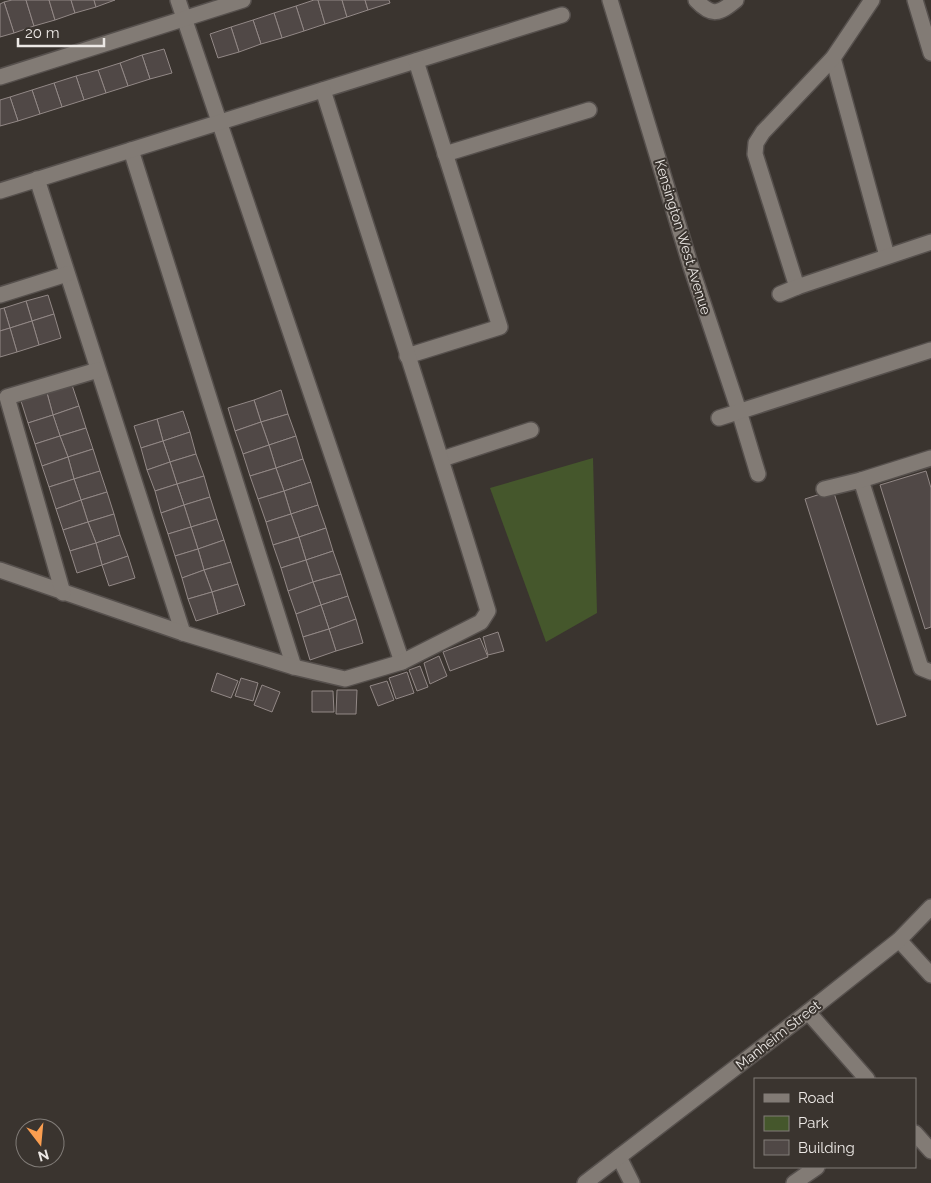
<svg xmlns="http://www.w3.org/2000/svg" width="931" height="1183" font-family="Raleway,sans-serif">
	<rect width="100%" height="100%" fill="#3a342f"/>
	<path fill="#45572c" d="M593 458 597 613 546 642 490 488Z"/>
	<g fill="#504846" stroke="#928886">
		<path d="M12 0H26L34 26 14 33 4 2Z"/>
		<path d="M26 0H49L55 20 34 26Z"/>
		<path d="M49 0H71L75 13 55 20Z"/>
		<path d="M71 0H94L96 7 75 13Z"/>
		<path d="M94 0H115L96 7Z"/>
		<path d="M314 0H318L325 24 304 31 296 6Z"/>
		<path d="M318 0H342L347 17 325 24Z"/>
		<path d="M342 0H365L368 10 347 17Z"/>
		<path d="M365 0H389L390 3 368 10Z"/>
		<path d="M4 2 14 33 0 37V4Z"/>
		<path d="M296 6 304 31 282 38 274 13Z"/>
		<path d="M274 13 282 38 261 44 253 20Z"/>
		<path d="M253 20 261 44 239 52 231 27Z"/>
		<path d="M231 27 239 52 218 58 210 34Z"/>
		<path d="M164 49 172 73 150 79 142 55Z"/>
		<path d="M142 55 150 79 128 86 120 63Z"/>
		<path d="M120 63 128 86 106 93 98 70Z"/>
		<path d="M98 70 106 93 84 100 76 76Z"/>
		<path d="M76 76 84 100 62 107 54 83Z"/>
		<path d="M54 83 62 107 40 114 32 90Z"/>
		<path d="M32 90 40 114 18 121 10 97Z"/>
		<path d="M10 97 18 121 0 126V100Z"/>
		<path d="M48 295 54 314 32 321 26 301Z"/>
		<path d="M26 301 32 321 10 328 4 308Z"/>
		<path d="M4 308 10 328 0 331V309Z"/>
		<path d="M54 314 61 338 39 345 32 321Z"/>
		<path d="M32 321 39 345 17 352 10 328Z"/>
		<path d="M10 328 17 352 0 357V331Z"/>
		<path d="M72 385 79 406 53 415 47 393Z"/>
		<path d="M281 390 288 414 261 422 254 400Z"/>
		<path d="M47 393 53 415 28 423 21 401Z"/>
		<path d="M254 400 261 422 235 431 228 408Z"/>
		<path d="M79 406 86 428 60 436 53 415Z"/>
		<path d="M183 411 190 432 163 441 157 419Z"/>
		<path d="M288 414 296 436 269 445 261 422Z"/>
		<path d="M53 415 60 436 35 444 28 423Z"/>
		<path d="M157 419 163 441 141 448 134 426Z"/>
		<path d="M261 422 269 445 243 454 235 431Z"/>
		<path d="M86 428 93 449 68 457 60 436Z"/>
		<path d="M190 432 196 454 170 462 163 441Z"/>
		<path d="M60 436 68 457 42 466 35 444Z"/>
		<path d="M296 436 303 459 276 468 269 445Z"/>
		<path d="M163 441 170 462 147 470 141 448Z"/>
		<path d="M269 445 276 468 250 476 243 454Z"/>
		<path d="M93 449 100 471 74 479 68 457Z"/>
		<path d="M196 454 204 476 177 484 170 462Z"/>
		<path d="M68 457 74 479 49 487 42 466Z"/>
		<path d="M303 459 311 482 284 491 276 468Z"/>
		<path d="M170 462 177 484 155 491 147 470Z"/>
		<path d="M276 468 284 491 258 499 250 476Z"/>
		<path d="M100 471 107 492 81 500 74 479Z"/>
		<path d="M926 471 931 488V627L925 629 880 485Z"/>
		<path d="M204 476 210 497 184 505 177 484Z"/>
		<path d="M74 479 81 500 56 509 49 487Z"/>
		<path d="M311 482 318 505 291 514 284 491Z"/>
		<path d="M177 484 184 505 161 513 155 491Z"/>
		<path d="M833 490 906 716 877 725 805 499Z"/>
		<path d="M284 491 291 514 266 522 258 499Z"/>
		<path d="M107 492 114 514 88 522 81 500Z"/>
		<path d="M210 497 217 519 191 527 184 505Z"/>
		<path d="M81 500 88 522 63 530 56 509Z"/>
		<path d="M184 505 191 527 168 534 161 513Z"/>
		<path d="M318 505 326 528 299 537 291 514Z"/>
		<path d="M114 514 120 535 96 543 88 522Z"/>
		<path d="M291 514 299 537 273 545 266 522Z"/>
		<path d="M217 519 224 540 198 549 191 527Z"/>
		<path d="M88 522 96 543 70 551 63 530Z"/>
		<path d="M191 527 198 549 175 556 168 534Z"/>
		<path d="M326 528 333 551 306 560 299 537Z"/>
		<path d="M120 535 128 556 102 565 96 543Z"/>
		<path d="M299 537 306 560 281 568 273 545Z"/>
		<path d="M224 540 231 562 204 570 198 549Z"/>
		<path d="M96 543 102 565 77 573 70 551Z"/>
		<path d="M198 549 204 570 182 578 175 556Z"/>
		<path d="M333 551 341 574 313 582 306 560Z"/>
		<path d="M128 556 135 578 109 586 102 565Z"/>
		<path d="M306 560 313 582 288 591 281 568Z"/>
		<path d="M231 562 238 584 212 592 204 570Z"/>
		<path d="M204 570 212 592 188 599 182 578Z"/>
		<path d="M341 574 348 596 321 605 313 582Z"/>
		<path d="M313 582 321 605 296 614 288 591Z"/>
		<path d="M238 584 245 605 218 614 212 592Z"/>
		<path d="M212 592 218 614 196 621 188 599Z"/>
		<path d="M348 596 356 619 329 629 321 605Z"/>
		<path d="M321 605 329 629 303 637 296 614Z"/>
		<path d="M356 619 363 643 336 651 329 629Z"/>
		<path d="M329 629 336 651 310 660 303 637Z"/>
		<path d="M498 632 504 651 488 655 483 637Z"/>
		<path d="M480 638 488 657 450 671 443 652Z"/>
		<path d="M439 656 447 676 430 684 424 663Z"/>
		<path d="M420 666 428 687 417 691 409 670Z"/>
		<path d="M407 672 414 693 396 699 389 678Z"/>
		<path d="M217 673 238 681 231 698 211 691Z"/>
		<path d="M241 678 258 683 253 701 235 696Z"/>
		<path d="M387 681 394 700 378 706 370 686Z"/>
		<path d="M262 685 280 692 272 712 254 705Z"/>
		<path d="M337 690H357L356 714H336Z"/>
		<path d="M312 691H333L334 712H312Z"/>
	</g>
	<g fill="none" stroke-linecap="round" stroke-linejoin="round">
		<g stroke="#56504d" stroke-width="18">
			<g id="street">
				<path d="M178 0 402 662"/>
				<path d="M610 0 691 267 739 411 758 474"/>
				<path d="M696 0C712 17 719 14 736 0"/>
				<path d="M915 0 931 53"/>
				<path d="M833 58 887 256"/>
				<path d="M0 77 243 0"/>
				<path d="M131 150 294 667"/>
				<path d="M445 154 589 110"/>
				<path d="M37 179 183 633"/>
				<path d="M0 191 562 15"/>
				<path d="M797 287 755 154 756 143 763 132 833 58 872 0"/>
				<path d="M780 294 797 287 931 242"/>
				<path d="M0 295 67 274"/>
				<path d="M407 356 500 327 416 61"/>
				<path d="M719 418 931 350"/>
				<path d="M442 459 531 430"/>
				<path d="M861 480 921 668 931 672"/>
				<path d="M824 489 861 480 931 458"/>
				<path d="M0 570 183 633 294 667 345 679 402 662 481 622 488 611C435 436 378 264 323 90"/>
				<path d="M63 593 7 397 98 370"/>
				<path d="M899 940 931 975"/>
				<path d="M808 1012 867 1079"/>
				<path d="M915 1133 931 1151"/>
				<path d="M619 1157 632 1183"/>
				<path d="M585 1183 808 1012 899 940 931 907"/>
				<path d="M794 1183 817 1167"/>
			</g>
		</g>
		<use href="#street" stroke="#827b75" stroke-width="15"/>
	</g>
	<g text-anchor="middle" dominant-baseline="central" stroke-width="4" stroke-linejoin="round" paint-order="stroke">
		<g font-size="14" fill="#ece8e5" stroke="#3a342f">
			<text transform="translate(683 237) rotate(73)">Kensington West Avenue</text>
			<text transform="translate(778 1035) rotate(-38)">Manheim Street</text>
		</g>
	</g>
	<rect x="754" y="1078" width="162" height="90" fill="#3a342f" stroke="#817c78"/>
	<rect x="764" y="1094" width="25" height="8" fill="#827b75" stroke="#817c78"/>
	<text x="798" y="1103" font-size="15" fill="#ece8e5">Road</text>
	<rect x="764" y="1116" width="25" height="15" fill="#45572c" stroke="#817c78"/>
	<text x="798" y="1128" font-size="15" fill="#ece8e5">Park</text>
	<rect x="764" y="1140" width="25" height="15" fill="#504846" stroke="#817c78"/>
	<text x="798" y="1153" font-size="15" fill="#ece8e5">Building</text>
	<g transform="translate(40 1143) rotate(164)"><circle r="24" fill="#3a342f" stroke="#817c78"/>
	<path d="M0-4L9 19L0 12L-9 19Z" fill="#fb9e50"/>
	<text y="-8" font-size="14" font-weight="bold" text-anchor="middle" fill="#ece8e5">N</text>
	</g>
	<path d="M18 38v8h86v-8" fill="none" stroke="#ece8e5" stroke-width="2.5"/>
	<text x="25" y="38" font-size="15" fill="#ece8e5" stroke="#3a342f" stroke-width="4" paint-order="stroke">20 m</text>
</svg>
